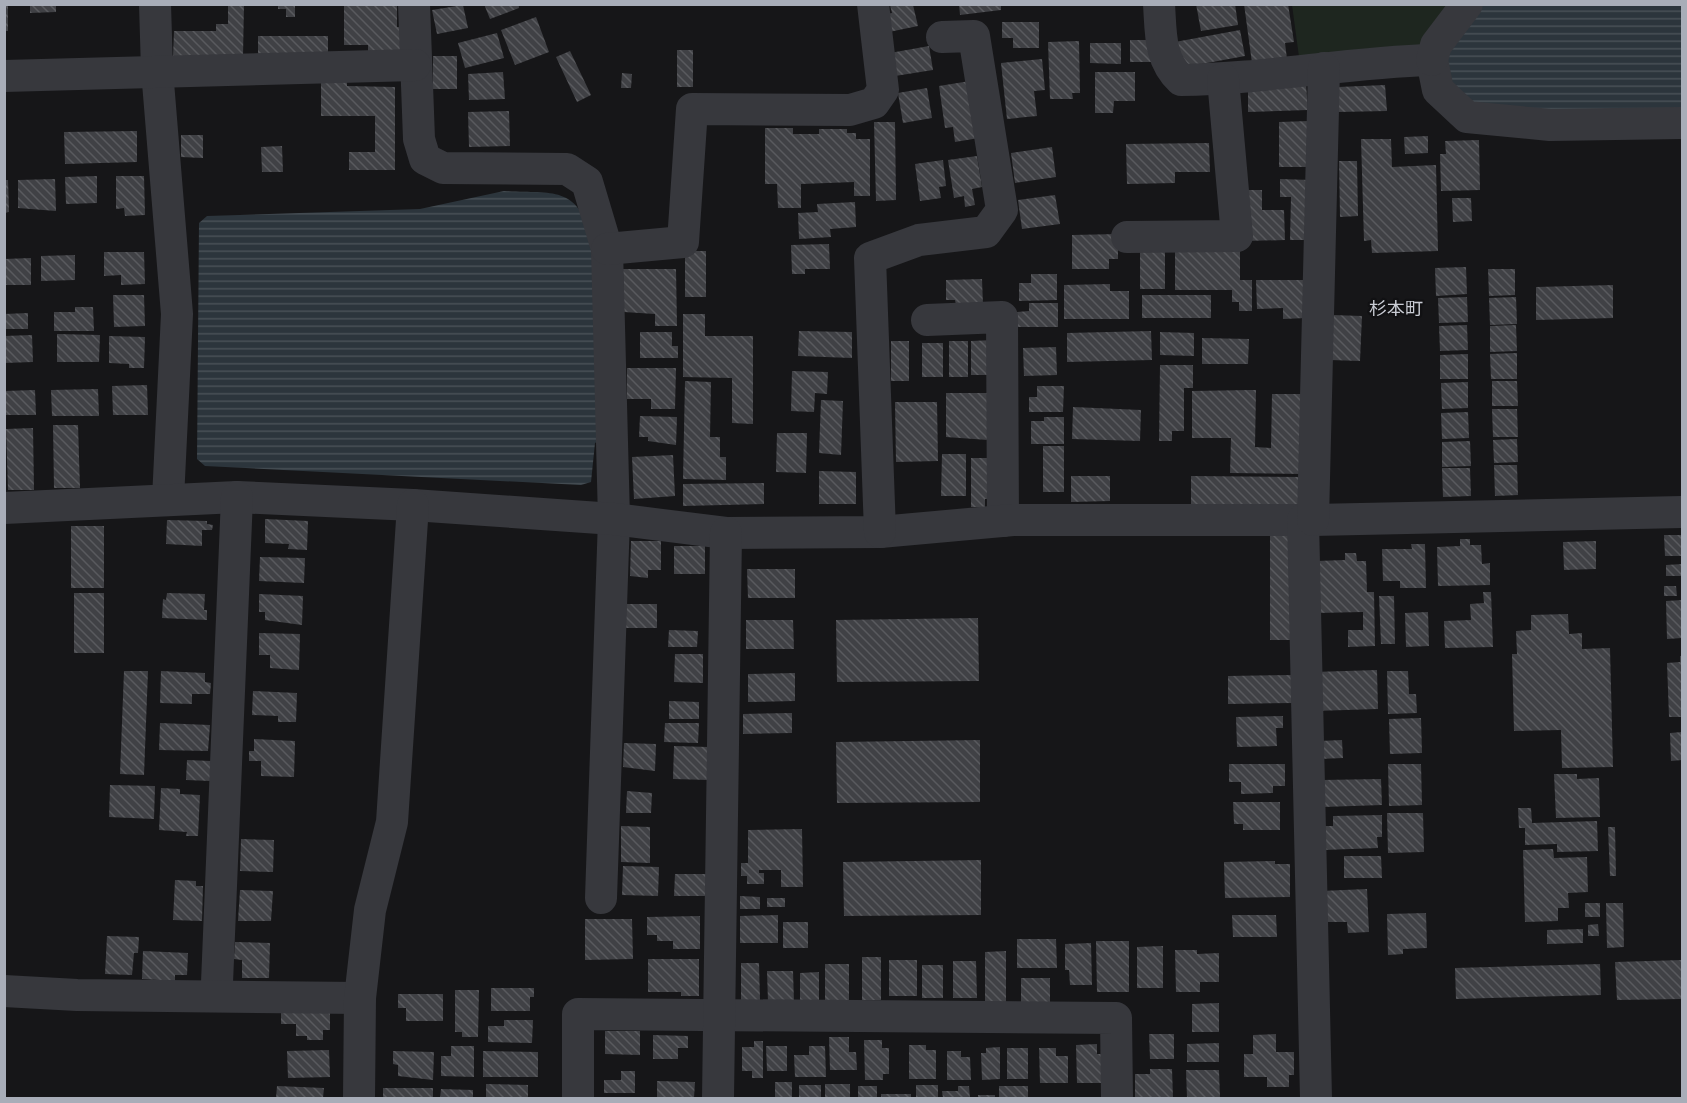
<svg xmlns="http://www.w3.org/2000/svg" width="1687" height="1103" font-family="Figtree,'Noto Sans JP',sans-serif">
	<defs>
		<pattern id="water-rules" width="6" height="5" patternUnits="userSpaceOnUse" patternTransform="scale(1.5)"><rect width="6" height="5" fill="#2c353c"/><path d="M0 2.5h6" fill="none" stroke="#485056"/></pattern>
		<pattern id="building-back-hatch" width="6" height="6" patternUnits="userSpaceOnUse" patternTransform="scale(1.5)"><rect width="6" height="6" fill="#404145"/><path d="M-1 5l2 2M0 0l6 6M5-1l2 2" fill="none" stroke="#595a5e"/></pattern>
	</defs>
	<rect width="100%" height="100%" fill="#161618"/>
	<path fill="#1e261f" d="M1292 5H1450L1416 49 1299 57Z"/>
	<g fill="url(#water-rules)">
		<path d="M1480 5H1682V115L1473 107 1447 85 1444 56Z"/>
		<path d="M504 191C550 194 577 184 591 237L602 438 595 443 591 482 581 485 205 466 197 459 199 223 207 216 420 209Z"/>
	</g>
	<g fill="url(#building-back-hatch)">
		<rect x="4" y="4" width="4" height="27"/>
		<path d="M30 4H56V12L30 13Z"/>
		<path d="M228 4H244L243 57H173L174 31H216V24H228Z"/>
		<path d="M278 4H295V17H286V9H278Z"/>
		<path d="M344 4H397V27H406V52H368V45H344Z"/>
		<path d="M484 4H518L519 8 490 19Z"/>
		<path d="M959 4H1001V10L960 15Z"/>
		<path d="M1196 4H1235L1238 25 1201 31Z"/>
		<path d="M1244 4H1288L1294 42 1285 43 1287 59 1252 63Z"/>
		<path d="M463 5 468 28 437 34 432 10Z"/>
		<path d="M890 5H913L918 26 889 32 886 14 892 13Z"/>
		<path d="M536 17 549 52 515 65 501 30Z"/>
		<path d="M1002 22H1039V48H1013V38H1002Z"/>
		<path d="M1240 30 1245 56 1180 68 1175 42Z"/>
		<path d="M497 33 504 58 465 68 458 43Z"/>
		<rect x="258" y="36" width="70" height="24"/>
		<rect x="1130" y="40" width="24" height="22"/>
		<path d="M1079 41 1080 93H1072L1073 99H1050L1048 42Z"/>
		<path d="M1090 43H1121V64L1090 63Z"/>
		<path d="M929 46 933 70 895 76 890 53Z"/>
		<rect x="677" y="50" width="16" height="37"/>
		<path d="M570 51 591 95 577 102 556 57Z"/>
		<rect x="433" y="56" width="24" height="33"/>
		<path d="M1042 59 1045 90 1034 91 1037 116 1007 119 1001 63Z"/>
		<path d="M503 72 505 99 469 100 468 74Z"/>
		<path d="M1095 72H1135V101H1114L1113 113H1095Z"/>
		<path d="M622 73 632 74 631 88H621Z"/>
		<path d="M321 78H347V86L395 87V170H349V152H375V116H321Z"/>
		<path d="M970 81 979 138 955 142 953 127 945 128 939 86Z"/>
		<path d="M1306 84 1308 110 1248 112V86Z"/>
		<path d="M1385 85 1387 111 1338 112V87Z"/>
		<path d="M927 88 932 118 903 123 898 93Z"/>
		<path d="M509 111 510 146 469 147 468 112Z"/>
		<path d="M1309 121 1310 167H1279V122Z"/>
		<path d="M874 122H895L896 200 876 201Z"/>
		<path d="M765 128H793V134H819V129H847V133H856V139H870V196H854V182L801 184V208H778L777 184H765Z"/>
		<path d="M137 131V162L65 164 64 132Z"/>
		<path d="M181 135H203V158L181 157Z"/>
		<path d="M1428 136V153L1405 154 1404 137Z"/>
		<path d="M1361 139H1391L1392 167 1436 165 1438 251 1372 253 1371 240 1364 241Z"/>
		<path d="M1479 140 1480 190 1441 191 1440 154H1446L1445 141Z"/>
		<path d="M1209 143 1210 172H1175V183L1127 184 1126 144Z"/>
		<path d="M282 146 283 172H262L261 147Z"/>
		<path d="M1052 147 1056 177 1015 183 1011 153Z"/>
		<path d="M977 156 982 187 972 189 975 205 965 207 964 196 954 198 948 160Z"/>
		<path d="M943 160 946 186 939 187 941 198 920 201 915 164Z"/>
		<path d="M1339 161H1357L1358 216 1340 217Z"/>
		<path d="M97 176V203L66 204 65 177Z"/>
		<path d="M116 176H144L145 215 125 216 124 208 116 209Z"/>
		<path d="M55 179 56 211 18 208V180Z"/>
		<path d="M1280 179 1311 180 1310 240H1290L1291 197H1280Z"/>
		<path d="M4 180H8L9 212 4 213Z"/>
		<path d="M1243 190H1262V210H1284L1285 240 1245 241Z"/>
		<path d="M1055 195 1060 224 1022 229 1018 200Z"/>
		<path d="M1452 198H1471L1472 221 1453 222Z"/>
		<path d="M855 202 856 227 830 229 831 237 799 239 798 213 818 212 817 204Z"/>
		<path d="M1118 234V259H1109V269H1072V235Z"/>
		<rect x="1140" y="242" width="25" height="47"/>
		<path d="M829 244 830 269H805V274H792L791 245Z"/>
		<path d="M1175 246H1240V280H1252V311H1239V302H1232V290H1175Z"/>
		<rect x="685" y="251" width="21" height="46"/>
		<path d="M104 252H144L145 284 121 285V275L104 276Z"/>
		<path d="M75 255V280L41 281V256Z"/>
		<path d="M31 258V285H4V259Z"/>
		<path d="M1466 267 1467 294 1436 296 1435 268Z"/>
		<path d="M623 269H676L677 326H655V314L624 312Z"/>
		<path d="M1488 269H1515V295L1489 296Z"/>
		<path d="M1031 274H1057V300L1019 301V283H1031Z"/>
		<path d="M982 279 983 305H956L955 300H946V280Z"/>
		<path d="M1256 280H1306V318L1283 319V308L1257 309Z"/>
		<path d="M1110 284V291H1129V319H1064V285Z"/>
		<path d="M1613 285V318L1536 320V287Z"/>
		<path d="M113 295H144L145 326 114 327Z"/>
		<rect x="1142" y="295" width="69" height="23"/>
		<path d="M1467 297 1468 322 1439 323 1438 298Z"/>
		<path d="M1516 297 1517 324 1490 325 1489 298Z"/>
		<path d="M1029 303H1058V327H1018L1017 312 1029 311Z"/>
		<path d="M75 307H93L94 331H54V312H75Z"/>
		<path d="M28 313V329H4V314Z"/>
		<path d="M683 314H705V336H753V424L732 423V378L683 377Z"/>
		<path d="M1332 315 1362 316 1360 361 1330 360Z"/>
		<path d="M1467 325 1468 350 1440 351 1439 326Z"/>
		<path d="M1516 325 1517 351 1490 352V326Z"/>
		<path d="M799 331 852 332V358L798 356Z"/>
		<path d="M1151 331 1152 360 1067 362V333Z"/>
		<path d="M640 332H672V346H678V358H640Z"/>
		<path d="M1160 332 1194 333V356L1160 355Z"/>
		<path d="M57 334 100 335 99 362H57Z"/>
		<path d="M32 335 33 362 4 363V336Z"/>
		<path d="M109 336 145 337 144 368H129V364L109 363Z"/>
		<path d="M1202 338 1249 339 1248 364H1202Z"/>
		<path d="M994 340V375H971V341Z"/>
		<rect x="891" y="341" width="18" height="40"/>
		<rect x="949" y="341" width="19" height="36"/>
		<rect x="922" y="343" width="21" height="34"/>
		<path d="M1056 347 1057 375 1024 376 1023 348Z"/>
		<path d="M1517 353V379H1491L1490 354Z"/>
		<path d="M1468 354V379H1440V355Z"/>
		<path d="M1160 365H1193V388H1184V431H1172V441H1159Z"/>
		<path d="M627 368H676L675 409H651V399H627Z"/>
		<path d="M792 371 828 372 827 394 815 393 814 412 791 411Z"/>
		<path d="M685 381 711 382 710 437H720V457H726V480L683 479Z"/>
		<path d="M1492 381H1517L1518 406H1492Z"/>
		<path d="M1468 382V408L1442 409 1441 383Z"/>
		<path d="M147 385 148 415H113L112 386Z"/>
		<path d="M1037 386H1064L1063 412H1029V397H1037Z"/>
		<path d="M98 389 99 416H52L51 390Z"/>
		<path d="M35 390 36 415H4V391Z"/>
		<path d="M1250 390H1256L1255 447 1271 448 1272 394H1303L1302 474 1230 473 1231 438H1192V391Z"/>
		<path d="M946 393H988V440L946 437Z"/>
		<path d="M821 400 843 401 841 455 819 453Z"/>
		<path d="M895 402H937L938 461 896 462Z"/>
		<path d="M1073 407 1141 410 1140 441 1072 439Z"/>
		<path d="M1492 409H1517L1518 437H1493Z"/>
		<path d="M1468 412 1469 438 1442 439 1441 413Z"/>
		<path d="M640 416 677 417 676 445 648 441V437H639Z"/>
		<path d="M1044 417H1064V444H1031V421H1044Z"/>
		<path d="M53 425H78L80 488H54Z"/>
		<path d="M33 428 34 490H8L6 429Z"/>
		<path d="M777 433H807L806 473 776 472Z"/>
		<path d="M1517 439 1518 462 1494 463 1493 440Z"/>
		<path d="M1470 441 1471 466 1442 467V442Z"/>
		<rect x="1043" y="446" width="21" height="46"/>
		<path d="M942 454H966V496H941Z"/>
		<path d="M673 455 675 496 634 499 632 457Z"/>
		<path d="M971 458H990V499H985V507H971Z"/>
		<path d="M1494 465H1517L1518 495 1495 496Z"/>
		<path d="M1442 468H1470L1471 496 1443 497Z"/>
		<path d="M819 471 856 472V504H819Z"/>
		<path d="M1071 476H1110V501L1071 502Z"/>
		<path d="M1191 476 1305 477V507H1191Z"/>
		<path d="M764 483V504L683 506V484Z"/>
		<path d="M265 519 308 521 307 550 288 549 289 544 265 543Z"/>
		<path d="M167 520 207 521V524L213 525 212 530H202V546L166 544Z"/>
		<rect x="71" y="526" width="33" height="62"/>
		<rect x="1270" y="535" width="24" height="105"/>
		<path d="M1664 535H1682V556H1665Z"/>
		<path d="M1460 539H1470V545H1481L1482 564 1490 563V585L1438 586 1437 547 1460 546Z"/>
		<path d="M631 541H661V570H648V578L630 576Z"/>
		<path d="M1596 541V569L1564 570 1563 542Z"/>
		<path d="M1411 544H1425L1426 588H1400V581H1383L1382 549H1412Z"/>
		<rect x="674" y="546" width="31" height="28"/>
		<path d="M1345 553H1356L1357 561H1366L1367 592H1374L1375 646 1348 647V630H1363V612L1317 613 1316 561 1345 560Z"/>
		<path d="M260 557 305 558 304 583 259 581Z"/>
		<path d="M1682 564V576H1666V565Z"/>
		<path d="M747 569H795V598H748Z"/>
		<path d="M1664 586H1676L1677 596H1664Z"/>
		<path d="M1483 592H1491L1493 647 1445 648 1444 621 1471 620 1470 604 1484 603Z"/>
		<rect x="74" y="593" width="30" height="60"/>
		<path d="M167 593 205 594 204 610H207V620L162 618 163 599 166 600Z"/>
		<path d="M259 594 303 596 302 625 265 620V612H259Z"/>
		<path d="M1379 596H1394L1395 644H1381Z"/>
		<path d="M1682 600V638L1667 639 1666 601Z"/>
		<rect x="626" y="604" width="31" height="24"/>
		<path d="M1428 612 1429 646 1406 647 1405 613Z"/>
		<path d="M1568 614 1569 634 1582 633V649L1610 648 1613 767 1562 768 1561 730 1514 731 1512 654H1517L1516 631 1531 630V615Z"/>
		<path d="M978 618 979 681 837 682 836 620Z"/>
		<path d="M746 620H793L794 649H746Z"/>
		<path d="M669 630 698 631 697 647H668Z"/>
		<path d="M259 633 300 634 299 670 270 668V655H259Z"/>
		<path d="M675 654H703V683L674 682Z"/>
		<path d="M1680 656H1682V717H1669L1667 663 1680 662Z"/>
		<path d="M1377 670 1378 709 1314 711 1313 672Z"/>
		<path d="M124 671H148L144 775 120 774Z"/>
		<path d="M161 671 205 673V682L211 683 210 694H192V704L160 703Z"/>
		<path d="M1387 671H1408L1409 694H1416L1417 713 1388 714Z"/>
		<path d="M795 673V701L748 702V674Z"/>
		<path d="M1295 675V703L1228 704V676Z"/>
		<path d="M253 691 297 693 296 722H278V716L252 715Z"/>
		<path d="M669 701 699 702V719H669Z"/>
		<path d="M792 713V733L743 734V714Z"/>
		<path d="M1283 716V728H1276L1277 746 1237 747 1236 717Z"/>
		<path d="M1421 718 1422 753 1390 754 1389 719Z"/>
		<path d="M160 723 210 725 208 751 159 750Z"/>
		<path d="M665 723H699L698 743 664 742Z"/>
		<path d="M1682 732V760L1671 761 1670 733Z"/>
		<path d="M254 739 295 741 294 777 261 776V761H249V751H254Z"/>
		<path d="M980 740V802L837 803 836 742Z"/>
		<path d="M1342 740 1343 758 1319 759V741Z"/>
		<path d="M624 743 656 744 655 771 623 767Z"/>
		<path d="M674 746 708 747 709 780 673 779Z"/>
		<path d="M187 760 211 761 210 781 186 780Z"/>
		<path d="M1229 764H1285V786H1273V793L1241 794V782H1229Z"/>
		<path d="M1388 764H1421L1422 805 1389 806Z"/>
		<path d="M1554 774H1577V779L1599 778 1600 817 1556 818Z"/>
		<path d="M1381 779 1382 805 1323 807 1322 780Z"/>
		<path d="M110 785 155 786 154 819 109 817Z"/>
		<path d="M161 788 180 789V794L200 795 198 836H186L187 832 159 830Z"/>
		<path d="M627 791 652 793 651 813H626Z"/>
		<path d="M1233 802H1280V830H1243V824H1234Z"/>
		<path d="M1518 808H1531L1532 823 1597 821 1598 851 1557 852V844L1525 845V828H1519Z"/>
		<path d="M1387 813H1423L1424 852 1388 853Z"/>
		<path d="M1382 815V837H1377L1378 848 1324 850V826H1333V816Z"/>
		<path d="M621 826 650 827V863L621 862Z"/>
		<path d="M1608 827H1615L1616 876H1610Z"/>
		<path d="M802 829 803 887H781V870H759V873H764V884H747V876H741V863H748V830Z"/>
		<path d="M241 839 274 840 273 872 240 871Z"/>
		<path d="M1553 849 1554 858 1587 857 1588 892 1568 893 1569 908H1558V921L1525 922 1523 850Z"/>
		<path d="M1344 856H1381L1382 878H1344Z"/>
		<path d="M981 860V915L844 916 843 862Z"/>
		<path d="M1275 861V864H1290V897L1225 898 1224 862Z"/>
		<path d="M623 866 659 867 658 896 622 895Z"/>
		<path d="M675 874H709V896H674Z"/>
		<path d="M175 880 196 881V886H203L202 921 173 920Z"/>
		<path d="M1367 889 1369 932 1348 933 1347 922H1322L1321 891Z"/>
		<path d="M240 890 273 891 271 921H238Z"/>
		<path d="M740 896 760 897V909H740Z"/>
		<rect x="767" y="898" width="18" height="9"/>
		<rect x="1585" y="903" width="15" height="14"/>
		<path d="M1606 903H1623L1624 947 1607 948Z"/>
		<path d="M1426 913 1427 948 1403 949V954L1388 955 1387 914Z"/>
		<path d="M778 915V943H740V916Z"/>
		<path d="M1232 915H1276L1277 937H1233Z"/>
		<path d="M700 916V949H673V941H657V935H647V917Z"/>
		<path d="M585 919H632L633 959 585 960Z"/>
		<rect x="783" y="922" width="25" height="26"/>
		<path d="M1598 924 1599 936H1588V925Z"/>
		<path d="M1583 929V943L1547 944V930Z"/>
		<path d="M107 936 139 937 138 953H134L132 975 105 974Z"/>
		<path d="M1017 939H1056L1057 968H1017Z"/>
		<path d="M1096 941H1129V992H1097Z"/>
		<path d="M235 942 270 943 269 978H242V960L234 959Z"/>
		<path d="M1091 943 1092 985H1070L1069 970H1065V944Z"/>
		<path d="M1163 946V988H1137V947Z"/>
		<path d="M1175 950H1197V954L1219 953V982H1200V992H1176Z"/>
		<path d="M143 951 188 953 187 975H175V981L142 979Z"/>
		<path d="M1006 951V1008L985 1003V952Z"/>
		<rect x="862" y="957" width="19" height="43"/>
		<path d="M648 959H699V996H681V992H648Z"/>
		<rect x="889" y="960" width="28" height="36"/>
		<path d="M1682 960V999L1617 1000 1615 962Z"/>
		<path d="M953 961H976L977 998H953Z"/>
		<path d="M741 963H759L760 1000H741Z"/>
		<rect x="825" y="964" width="24" height="39"/>
		<path d="M1600 964 1601 995 1456 999 1455 968Z"/>
		<rect x="922" y="965" width="21" height="33"/>
		<path d="M767 971H793L794 1002H768Z"/>
		<path d="M819 972V1001L800 1002V973Z"/>
		<rect x="1021" y="978" width="29" height="25"/>
		<path d="M491 988H534V997H530V1011H491Z"/>
		<path d="M455 990H479L478 1037H462V1032H455Z"/>
		<path d="M398 994H443V1021H406V1008H398Z"/>
		<path d="M1219 1003V1032H1192V1004Z"/>
		<path d="M281 1010H330V1030H323V1040H307V1036H296V1024H281Z"/>
		<path d="M504 1020H533L532 1043 488 1042V1026H504Z"/>
		<path d="M605 1031H640V1055L605 1054Z"/>
		<path d="M1149 1034H1174V1059H1150Z"/>
		<path d="M1276 1034V1052H1294V1075H1289V1087H1267V1077H1244V1054H1253V1035Z"/>
		<path d="M653 1035 688 1036V1048H678V1059H653Z"/>
		<path d="M829 1037H849V1052H856L857 1070H830Z"/>
		<path d="M864 1040H882V1048H889V1074H883V1080H865Z"/>
		<path d="M754 1041H763V1078H752V1071H742V1047H754Z"/>
		<path d="M1219 1043V1062H1187V1044Z"/>
		<path d="M1097 1044V1054H1103L1104 1083H1077L1076 1045Z"/>
		<path d="M909 1045H926V1050H936V1079H909Z"/>
		<path d="M451 1046H474V1077L441 1076V1056H451Z"/>
		<path d="M766 1046H787V1071H767Z"/>
		<path d="M809 1046H825L826 1077H795L794 1055H809Z"/>
		<path d="M1000 1047V1079L982 1080 981 1053H986V1048Z"/>
		<rect x="1007" y="1048" width="21" height="31"/>
		<path d="M1039 1048H1056V1056H1068V1083H1040Z"/>
		<path d="M329 1050 330 1077 288 1078 287 1051Z"/>
		<path d="M393 1051 434 1052 433 1080 398 1076V1065L393 1064Z"/>
		<path d="M483 1051 538 1052V1077H483Z"/>
		<path d="M947 1051H961V1057H970L971 1080H947Z"/>
		<path d="M1150 1069H1172L1173 1098H1135V1074H1150Z"/>
		<path d="M1186 1070H1219L1220 1098H1187Z"/>
		<path d="M621 1071H635V1093H604V1080H621Z"/>
		<path d="M657 1081 695 1082 694 1098H657Z"/>
		<rect x="775" y="1082" width="17" height="16"/>
		<path d="M486 1084 528 1085V1098H486Z"/>
		<rect x="825" y="1084" width="25" height="14"/>
		<rect x="799" y="1085" width="22" height="13"/>
		<rect x="916" y="1085" width="22" height="13"/>
		<path d="M277 1086 324 1088 323 1098H276Z"/>
		<rect x="858" y="1086" width="19" height="12"/>
		<path d="M958 1086H969L970 1098H943L942 1091H958Z"/>
		<rect x="999" y="1086" width="29" height="12"/>
		<rect x="383" y="1088" width="50" height="10"/>
		<path d="M441 1089 473 1090V1098H440Z"/>
		<rect x="881" y="1094" width="30" height="4"/>
		<rect x="978" y="1095" width="17" height="3"/>
	</g>
	<g fill="none" stroke-linecap="round" stroke-linejoin="round">
		<g stroke="#37383d" stroke-width="32">
			<path d="M155 4 157 70 177 314 168 499"/>
			<path d="M414 4 419 139 425 159 443 168 567 169 587 182 607 249 614 519 601 898"/>
			<path d="M1159 4C1161 34 1159 59 1181 80 1265 79 1348 62 1432 60L1438 90 1467 117 1550 125 1682 123"/>
			<path d="M1432 60 1436 45 1467 4"/>
			<path d="M4 76 415 65"/>
			<path d="M1127 237 1237 236 1223 79"/>
			<path d="M607 249 683 242 692 109 850 110 874 103 883 90 873 4"/>
			<path d="M927 320 1002 317 1003 521"/>
			<path d="M4 508 237 497 413 505 614 519 726 533 880 532 1013 520H1313L1682 512"/>
			<path d="M1303 520 1316 1098"/>
			<path d="M1313 520 1324 68"/>
			<path d="M880 532 870 258 919 240 986 232 1002 210 974 36 942 37"/>
			<path d="M217 983 237 497"/>
			<path d="M4 991 77 995 360 998"/>
			<path d="M359 1098 360 998 370 910 392 822 413 505"/>
			<path d="M578 1098V1014L1116 1018 1117 1098"/>
			<path d="M718 1098 726 533"/>
		</g>
	</g>
	<g text-anchor="middle" dominant-baseline="central" stroke-width="4.5" stroke-linejoin="round" paint-order="stroke">
		<g font-size="18" fill="#c9ccd4" stroke="#111113">
			<text x="1396" y="309">杉本町</text>
		</g>
	</g>
	<rect width="1687" height="1103" fill="none" stroke="#a8adb8" stroke-width="12"/>
</svg>
